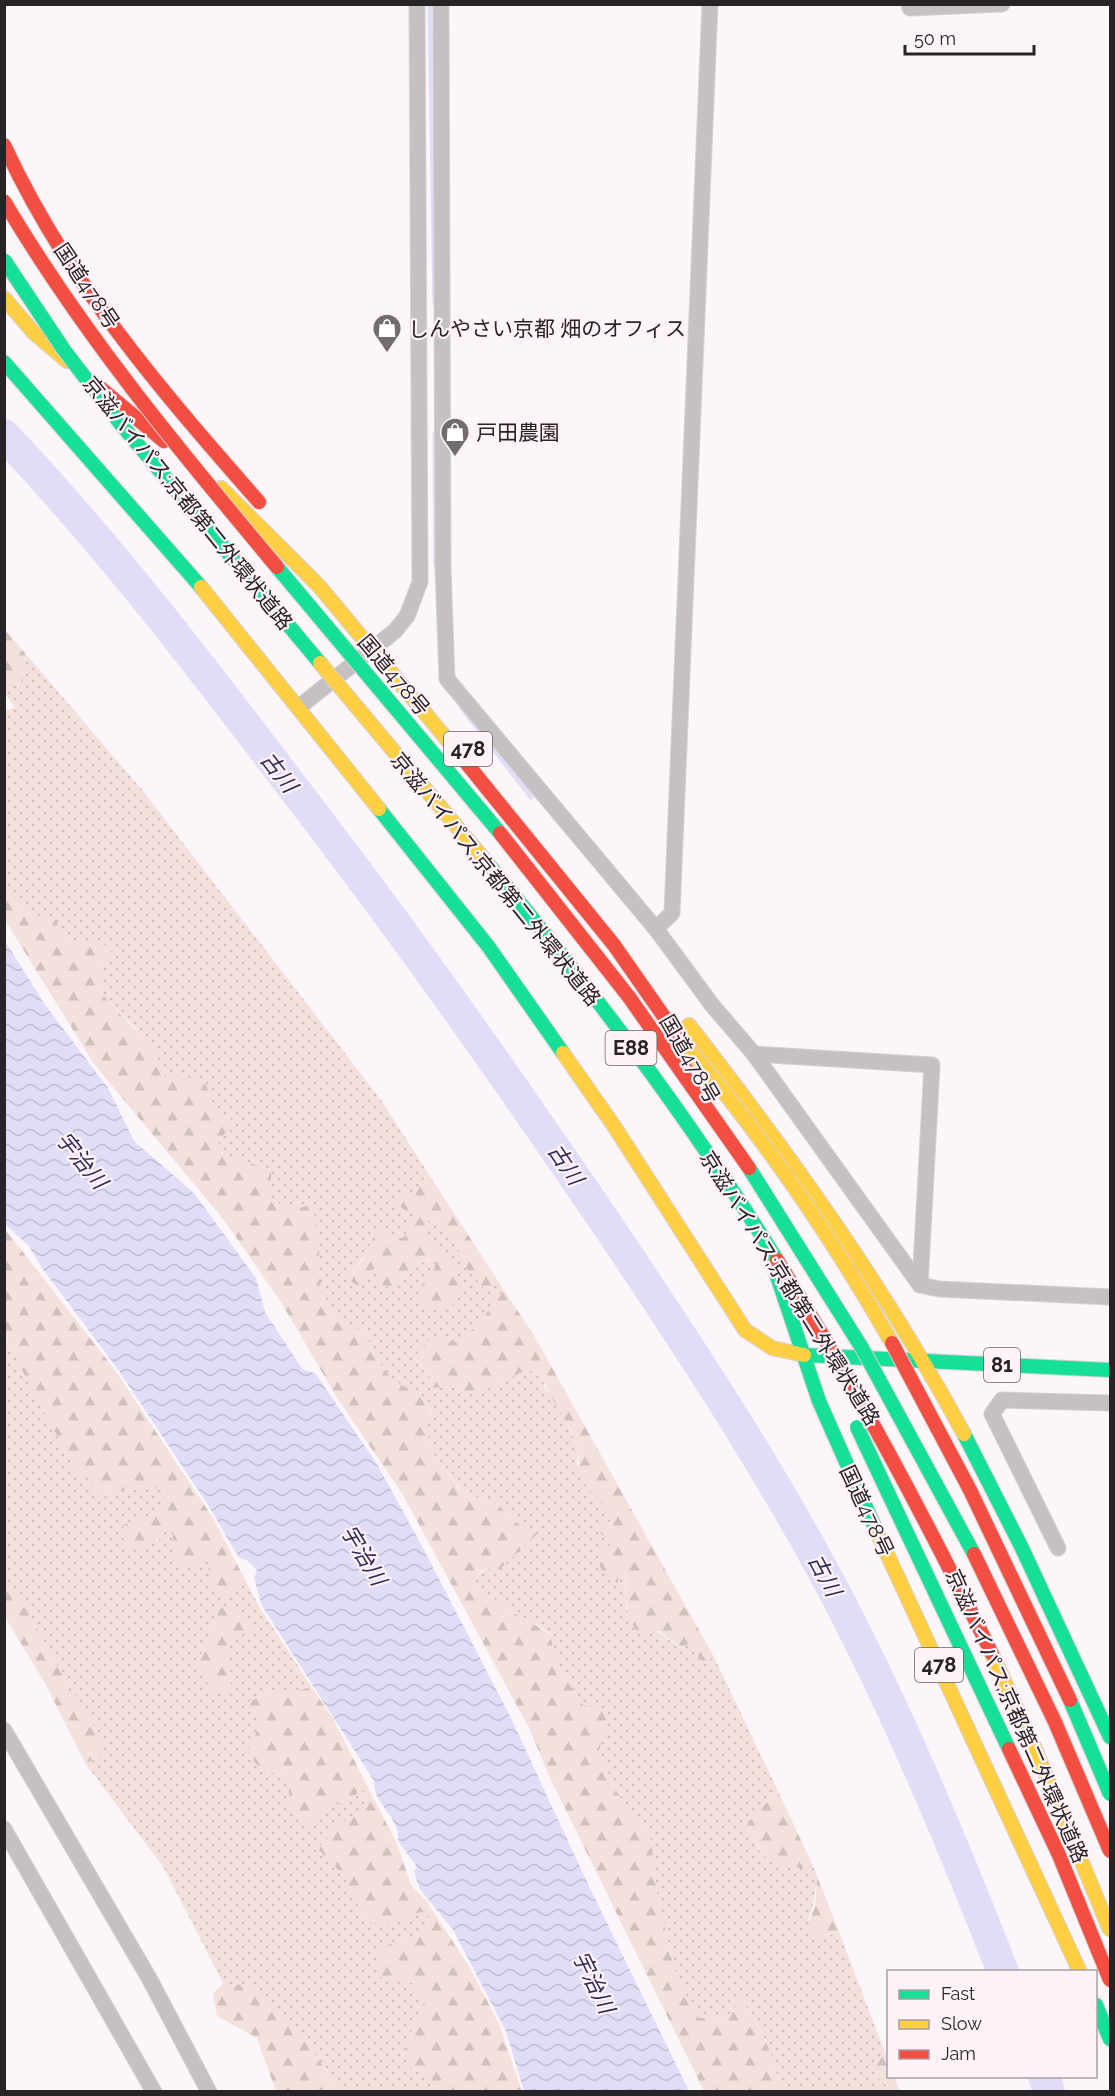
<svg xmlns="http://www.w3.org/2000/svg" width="1115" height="2096" font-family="Raleway,'Noto Sans JP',sans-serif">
	<defs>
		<pattern id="grass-dots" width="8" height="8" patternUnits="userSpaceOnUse" patternTransform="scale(1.5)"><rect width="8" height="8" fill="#f2e1dc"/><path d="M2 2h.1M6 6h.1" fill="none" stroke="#d0c1bd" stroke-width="1.8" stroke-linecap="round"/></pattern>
		<pattern id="forest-firs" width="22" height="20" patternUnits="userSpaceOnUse" patternTransform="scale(1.5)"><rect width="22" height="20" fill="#f2e1dc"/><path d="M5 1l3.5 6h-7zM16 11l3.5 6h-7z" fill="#d0c1bd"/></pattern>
		<pattern id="water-waves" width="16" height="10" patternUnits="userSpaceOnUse" patternTransform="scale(1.5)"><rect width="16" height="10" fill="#e0def6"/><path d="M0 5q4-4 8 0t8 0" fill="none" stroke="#c0bed3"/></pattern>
	</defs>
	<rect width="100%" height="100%" fill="#fcf5f9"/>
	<g fill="url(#grass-dots)" fill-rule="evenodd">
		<path d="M25 653 143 791 381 1100 428 1173 413 1196 417 1222 404 1237 395 1239 385 1231 346 1279 368 1273 375 1267 380 1273 406 1278C413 1268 423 1259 435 1258L436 1267 429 1279 439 1312 436 1248 424 1233 427 1220 440 1225 449 1239 457 1240 461 1245 457 1258 493 1288 498 1281 505 1292 496 1297 480 1326 469 1331 461 1345 435 1336 415 1359 430 1378 431 1388 455 1387 469 1393 488 1388 527 1370 541 1372 545 1388 556 1401 579 1449 577 1463 582 1480 610 1511 611 1542 608 1549 618 1583V1571L625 1568 626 1610 681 1648 689 1643 699 1659 707 1663 713 1655 778 1791 748 1822 746 1830C755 1838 754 1841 759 1850 771 1867 795 1868 814 1868L818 1878C813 1894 816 1904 808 1919L818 1939 839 1932 886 2055 876 2058 888 2091H779C777 2059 760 2024 740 1998L729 2017 698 2018 677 1979 657 1894 651 1840 616 1791 599 1752 608 1710 584 1706 557 1666 550 1633 511 1611 471 1583C489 1561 518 1556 536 1534L522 1527 496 1503 463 1493 432 1452 425 1423 433 1414 418 1394 393 1380 372 1354 367 1333 338 1321 321 1292 319 1271 289 1210 271 1198V1169L220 1155 218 1140 235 1122 215 1110 185 1076 161 1078 136 1029 103 995 99 968 112 950 102 943 71 944 58 933 57 920 28 914 5 891 4 710 15 708 5 694V689L23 681Z"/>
		<path d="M4 1338 90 1476 97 1499 124 1490 165 1488C165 1518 147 1518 123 1525L157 1541 168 1528 173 1535 174 1562 208 1560 241 1581 242 1574 260 1608 311 1686 302 1691 276 1690 248 1702 260 1725 261 1770 289 1777V1807L309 1827 332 1807 364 1790 367 1808 339 1825 318 1849 344 1876 367 1923H386L430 1908 428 1924 422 1936 396 1940 378 1976 413 1983 424 2002 409 2039 438 2091H338L325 2068 258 1989 223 1983 164 1868 85 1763 99 1758 91 1718 68 1685 17 1592 5 1586ZM219 1608 231 1641 226 1668 233 1676 229 1689 215 1694 197 1665Z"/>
	</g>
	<g fill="url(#forest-firs)">
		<path d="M5 630 25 653 23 681 5 689Z"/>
		<path d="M5 891 28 914 57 920 58 933 71 944 102 943 112 950 99 968 103 995 157 1054 161 1077 185 1076 206 1085 215 1109 236 1123 218 1140 220 1155 271 1169V1198L289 1210 312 1205 318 1229 321 1293 338 1321 367 1333 372 1354 393 1380 418 1394 433 1415 425 1423 432 1452 462 1493 496 1503 522 1527 537 1534 500 1569 482 1570 471 1583 511 1611 550 1634 557 1666 583 1705 608 1710 599 1752 616 1791 651 1840 657 1894 677 1979 699 2018 729 2017 740 1998C759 2023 777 2059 779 2091H704L552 1782 529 1728 402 1493 339 1401 281 1302 224 1220 94 1064 5 920Z"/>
		<path d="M428 1173 498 1281 493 1288 485 1289 457 1258 461 1245 457 1240 449 1239 440 1225 427 1220 424 1233 452 1265 461 1283 455 1304 439 1312 421 1302 419 1287C429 1279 437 1272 435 1259H427L393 1288 378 1284 380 1273 375 1268 368 1273 366 1284 358 1286 346 1278 363 1260 376 1231H385L395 1239 404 1237 409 1225 417 1222 415 1213 406 1211 393 1201 398 1194 413 1196Z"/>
		<path d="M4 1228 115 1370 213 1518 242 1574 241 1581 231 1595 217 1593 209 1574 208 1561 196 1569 174 1563 173 1535 168 1529C152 1545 148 1548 124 1546L123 1525C146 1518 166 1517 165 1488L124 1490 97 1499 90 1476 78 1475 5 1338Z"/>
		<path d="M505 1292 532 1332 713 1655 707 1664 699 1659 689 1643 682 1648 659 1631 639 1633C621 1613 628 1593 625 1569L618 1572V1583C601 1577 599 1567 598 1550L608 1549 611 1542 600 1533 598 1525 610 1521V1511C602 1501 588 1491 582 1479 576 1469 581 1457 578 1447 570 1422 547 1397 541 1372L527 1370 488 1388 469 1393 455 1387 430 1388V1378L415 1358 421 1347 435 1336 461 1344 469 1331 480 1326 496 1296Z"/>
		<path d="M5 1586 17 1592 68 1685 91 1718 102 1748 99 1758 85 1763 45 1683 5 1617Z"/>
		<path d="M233 1604 246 1616 251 1629 231 1641 226 1668 233 1676 229 1689 214 1694 197 1665 219 1608Z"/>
		<path d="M311 1686 333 1719 397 1844 411 1885 427 1902 470 1968 499 2024 522 2091H438L428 2076 406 2065 408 2039 424 2002 413 1983 377 1976V1953L396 1940 422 1936 428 1924 430 1909 386 1924 367 1923 344 1876 318 1849 339 1825 367 1808 364 1790 332 1807 309 1827 289 1807V1777L261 1770 247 1752 260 1725 248 1702 277 1690H302Z"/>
		<path d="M778 1791 814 1868C795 1868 770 1869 760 1850 755 1841 754 1837 746 1830L748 1822Z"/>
		<path d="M818 1878 839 1932 818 1939 809 1929C808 1918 814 1913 815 1904 817 1895 815 1887 818 1878Z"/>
		<path d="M223 1983C233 1985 252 1984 260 1991 288 2013 321 2060 338 2091H276L257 2038 217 2016 213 1994Z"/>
		<path d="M886 2055 888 2076 894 2077 900 2091H888L886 2082 878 2079 871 2066 876 2058Z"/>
	</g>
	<path fill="url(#water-waves)" d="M5 941 46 1006 108 1088 134 1141 193 1192 256 1278 265 1312 303 1370 315 1373 377 1464 423 1548 510 1716 587 1882 689 2091H524L505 2029 453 1930 419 1888 414 1871 417 1867 398 1841C401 1817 372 1804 374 1781L262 1606 254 1578 257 1570 247 1560 239 1558 210 1508 119 1371 42 1268 28 1245 5 1224Z"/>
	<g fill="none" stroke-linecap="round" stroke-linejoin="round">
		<g stroke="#e0def6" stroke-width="5">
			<path d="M430 4 435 304"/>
			<path d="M435 433 436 565"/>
			<path d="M462 708 531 797"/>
		</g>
		<g stroke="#e0def6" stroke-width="32">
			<path d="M4 435C127 565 234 710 342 852 435 975 523 1101 610 1229 696 1357 781 1486 851 1624 908 1736 957 1854 1003 1972"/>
			<path d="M1044 2076 1049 2092"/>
		</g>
		<g stroke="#d5d0d3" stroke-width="17">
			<g id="street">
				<path d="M441 4 443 568 447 679 656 929 712 1005 754 1054 920 1285 939 1289 1110 1297"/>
				<path d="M909 4 910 8 1002 4"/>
				<path d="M299 707 395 631 407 616 420 582 417 4"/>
				<path d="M656 929 672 913 710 4"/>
				<path d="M754 1054 932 1065 920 1285"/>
				<path d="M1058 1548 992 1414 1002 1400 1110 1403"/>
				<path d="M4 1730 149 1978 209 2092"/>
				<path d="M4 1829 154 2092"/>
			</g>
		</g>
		<g stroke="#d5d0d3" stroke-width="16">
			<g id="fast">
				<path d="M4 362 201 587"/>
				<path d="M379 809 488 946 563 1053"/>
				<path d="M773 1264 819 1401 877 1532"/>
				<path d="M804 1355 1110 1370"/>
				<path d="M964 1434 1021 1546 1110 1737"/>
				<path d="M1096 2005 1110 2039"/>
			</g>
		</g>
		<g stroke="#d5d0d3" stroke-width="16">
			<g id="slow">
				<path d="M4 298 34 333 67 361"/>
				<path d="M221 488 319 586 455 749"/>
				<path d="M201 587 379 809"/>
				<path d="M689 1025C790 1155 886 1289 964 1434"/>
				<path d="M563 1053 614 1126 745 1330 772 1348 804 1355"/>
				<path d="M877 1532 1080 1972"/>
			</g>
		</g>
		<g stroke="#d5d0d3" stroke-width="16">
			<g id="jam">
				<path d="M4 145C68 283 159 388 259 502"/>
				<path d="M99 387 164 441"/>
				<path d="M455 749 614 945 695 1061"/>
			</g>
		</g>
		<use href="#street" stroke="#c4c0c4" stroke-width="15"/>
		<use href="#fast" stroke="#16e098" stroke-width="14"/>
		<use href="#slow" stroke="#ffcf43" stroke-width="14"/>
		<use href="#jam" stroke="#f24e42" stroke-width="14"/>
		<g stroke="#d5d0d3" stroke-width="16" stroke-linecap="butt">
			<g id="fast-bridge">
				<path d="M4 260 64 350 120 423 320 663"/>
				<path d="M277 567 500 833"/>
				<path d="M488 864C592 989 691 1121 777 1260"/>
				<path d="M749 1168 862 1348 974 1554"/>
				<path d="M857 1427 1009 1749"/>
				<path d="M1070 1700 1110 1794"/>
			</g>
		</g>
		<g stroke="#d5d0d3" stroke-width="16" stroke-linecap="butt">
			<g id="slow-bridge">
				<path d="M320 663 488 864"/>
				<path d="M682 1041C762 1135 831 1236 892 1343"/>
				<path d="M992 1654 1035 1749 1110 1930"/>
			</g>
		</g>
		<g stroke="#d5d0d3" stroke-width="16" stroke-linecap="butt">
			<g id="jam-bridge">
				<path d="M4 201C82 333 179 450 277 567"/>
				<path d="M500 833 629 997 749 1168"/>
				<path d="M777 1260C856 1387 926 1519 992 1654"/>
				<path d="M892 1343 970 1490 1070 1700"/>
				<path d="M974 1554 1055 1722 1110 1851"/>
				<path d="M1009 1749 1059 1855 1110 1980"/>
			</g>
		</g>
		<use href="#fast-bridge" stroke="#16e098" stroke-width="14"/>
		<use href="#slow-bridge" stroke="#ffcf43" stroke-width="14"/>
		<use href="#jam-bridge" stroke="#f24e42" stroke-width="14"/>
	</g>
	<defs>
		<g id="shop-pin" transform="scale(1.5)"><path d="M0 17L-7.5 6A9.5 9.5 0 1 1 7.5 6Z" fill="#726c70" stroke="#fff2f9"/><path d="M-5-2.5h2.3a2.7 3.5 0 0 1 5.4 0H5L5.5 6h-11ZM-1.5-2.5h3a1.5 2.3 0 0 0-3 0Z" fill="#fff"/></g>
	</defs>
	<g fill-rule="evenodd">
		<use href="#shop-pin" x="387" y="328"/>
		<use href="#shop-pin" x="455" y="432"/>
	</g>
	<g text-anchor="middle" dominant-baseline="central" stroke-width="4.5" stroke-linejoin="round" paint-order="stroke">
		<g fill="#fff2f9" stroke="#686165" stroke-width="1.5">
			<rect x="444" y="732" width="48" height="34" rx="4.5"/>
			<rect x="605.5" y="1031" width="51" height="34" rx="4.5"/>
			<rect x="984" y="1348" width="36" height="34" rx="4.5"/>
			<rect x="915" y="1648" width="48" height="34" rx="4.5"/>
		</g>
		<g font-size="20" font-weight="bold" fill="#282326">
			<text x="468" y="749">478</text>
			<text x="631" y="1048">E88</text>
			<text x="1002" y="1365">81</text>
			<text x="939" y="1665">478</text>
		</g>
		<g font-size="21" fill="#282326" stroke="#fff2f9">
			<text transform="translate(87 286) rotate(56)">国道478号</text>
			<text transform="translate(188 503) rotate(51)">京滋バイパス;京都第二外環状道路</text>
			<text transform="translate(394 675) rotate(50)">国道478号</text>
			<text transform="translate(496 879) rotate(51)">京滋バイパス;京都第二外環状道路</text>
			<text transform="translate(690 1059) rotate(60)">国道478号</text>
			<text transform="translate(790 1288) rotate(58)">京滋バイパス;京都第二外環状道路</text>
			<text transform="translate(867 1511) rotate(65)">国道478号</text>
			<text transform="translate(1017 1716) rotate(66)">京滋バイパス;京都第二外環状道路</text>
		</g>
		<g font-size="21" fill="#282326" stroke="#fff2f9" text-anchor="start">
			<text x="408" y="328">しんやさい京都 畑のオフィス</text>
			<text x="476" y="432">戸田農園</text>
		</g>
		<g font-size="22" font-style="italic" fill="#312d57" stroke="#fff2f9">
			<text transform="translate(279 772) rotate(52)">古川</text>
			<text transform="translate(82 1160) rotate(51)">宇治川</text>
			<text transform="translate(566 1164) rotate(56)">古川</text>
			<text transform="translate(364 1555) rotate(59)">宇治川</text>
			<text transform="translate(825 1575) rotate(62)">古川</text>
			<text transform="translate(594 1982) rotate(64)">宇治川</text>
		</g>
	</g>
	<rect width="1115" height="2096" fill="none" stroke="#282326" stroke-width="12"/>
	<rect x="887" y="1970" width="210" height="108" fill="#fff2f9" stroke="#a99fa5" stroke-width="1.5"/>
	<rect x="899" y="1990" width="30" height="9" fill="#16e098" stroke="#a99fa5" stroke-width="1.5"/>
	<text x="941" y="2000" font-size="18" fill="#282326">Fast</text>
	<rect x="899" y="2020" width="30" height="9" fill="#ffcf43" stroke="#a99fa5" stroke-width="1.5"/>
	<text x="941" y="2030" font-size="18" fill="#282326">Slow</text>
	<rect x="899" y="2050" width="30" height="9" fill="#f24e42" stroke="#a99fa5" stroke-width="1.5"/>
	<text x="941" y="2060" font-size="18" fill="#282326">Jam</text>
	<path d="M905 45v9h129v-9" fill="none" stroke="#282326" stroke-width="3"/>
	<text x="914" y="45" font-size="18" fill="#282326" stroke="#fff2f9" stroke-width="4.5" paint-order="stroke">50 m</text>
</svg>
